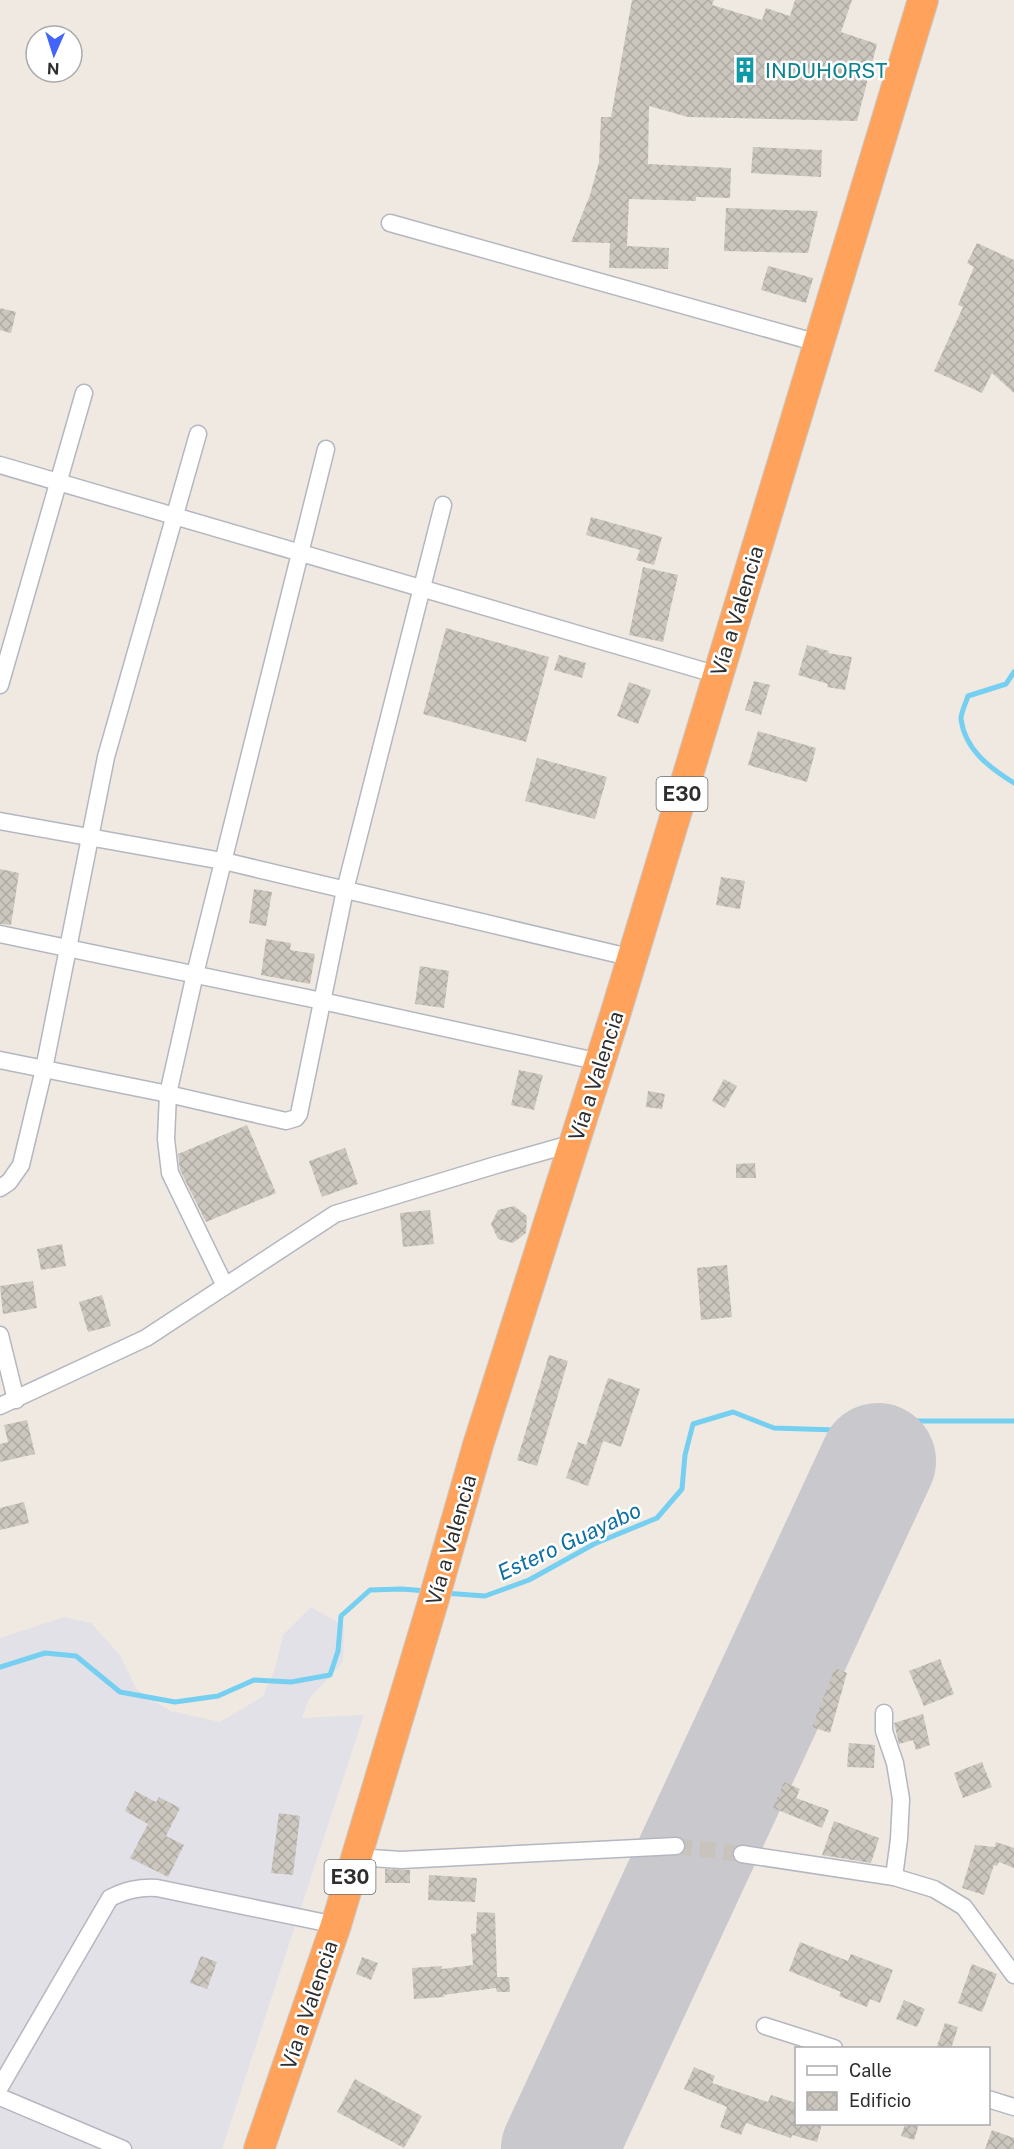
<svg xmlns="http://www.w3.org/2000/svg" width="1014" height="2149" font-family="'Public Sans',sans-serif">
	<defs>
		<pattern id="building-cross-hatch" width="8" height="8" patternUnits="userSpaceOnUse" patternTransform="scale(1.5)"><rect width="8" height="8" fill="#cbc7bf"/><path d="M0 0l8 8M0 8l8-8" fill="none" stroke="#afaba4"/></pattern>
	</defs>
	<rect width="100%" height="100%" fill="#efe9e1"/>
	<path fill="#e3e1e8" d="M311 1607 344 1626 343 1662 309 1699 302 1718 364 1715 222 2149H0V1638L64 1617 91 1623 120 1655 137 1690 170 1711 220 1722 263 1696 275 1669 283 1635Z"/>
	<path fill="#dcdee8" d="M858 1436 905 1448 583 2149H532Z"/>
	<g fill="none" stroke-linecap="round" stroke-linejoin="round">
		<g stroke="#75cff0" stroke-width="5">
			<path d="M1014 672 1006 684 968 696C966 703 961 712 961 719 965 750 990 768 1014 783"/>
			<path d="M444 1593 485 1596 529 1580 594 1544 657 1518 682 1489 685 1455 693 1424 733 1412 774 1428 836 1430 898 1421H1014"/>
			<path d="M0 1667 45 1653 76 1656 120 1692 175 1702 218 1696 254 1680 291 1682 330 1675 338 1651 341 1616 370 1590 402 1589 426 1591"/>
		</g>
		<path stroke="#c9c8cc" stroke-width="116" d="M559 2149 878 1461"/>
	</g>
	<g fill="url(#building-cross-hatch)">
		<path d="M632 0H714L712 5 762 20 766 8 790 16 795 0H852L841 32 877 44 857 121 688 117 649 106 648 164 731 168 730 198 696 197V201L629 199 627 246 669 248 668 269 609 268 610 243 571 242 590 195 599 162 601 117H611Z"/>
		<path d="M753 147 822 150 821 177 751 173Z"/>
		<path d="M726 208 818 211 808 253 724 251Z"/>
		<path d="M977 243 1014 260V393L992 373 982 393 934 371 963 307 958 305 974 267 967 263Z"/>
		<path d="M768 266 813 278 806 303 761 290Z"/>
		<path d="M0 308 16 312 11 333 0 330Z"/>
		<path d="M591 517 662 537 654 565 636 560 640 550 586 535Z"/>
		<path d="M643 567 678 575 663 642 629 635Z"/>
		<path d="M446 628 549 657 526 742 423 714Z"/>
		<path d="M807 645 829 651 828 653 852 657 845 690 827 687 828 684 798 675Z"/>
		<path d="M559 655 586 663 582 678 554 670Z"/>
		<path d="M754 681 770 685 761 715 745 710Z"/>
		<path d="M629 682 651 690 638 724 617 716Z"/>
		<path d="M758 731 816 748 807 782 748 765Z"/>
		<path d="M537 758 607 777 595 819 525 801Z"/>
		<path d="M0 869 19 873 11 925 0 924Z"/>
		<path d="M721 877 745 881 740 909 716 905Z"/>
		<path d="M254 889 272 892 266 926 249 923Z"/>
		<path d="M266 939 291 943 290 950 315 954 310 984 261 975Z"/>
		<path d="M420 966 449 971 444 1008 415 1004Z"/>
		<path d="M519 1070 543 1075 534 1110 511 1105Z"/>
		<path d="M724 1079 737 1086 725 1108 712 1101Z"/>
		<path d="M648 1091 665 1094 662 1109 646 1107Z"/>
		<path d="M247 1125 276 1193 206 1222 180 1170 178 1154Z"/>
		<path d="M345 1148 358 1184 322 1197 309 1161Z"/>
		<path d="M755 1163 756 1178H736V1164Z"/>
		<path d="M514 1206 527 1216 526 1233 513 1243 498 1239 491 1224 498 1210Z"/>
		<path d="M430 1210 434 1244 403 1247 400 1213Z"/>
		<path d="M62 1244 66 1266 41 1270 37 1249Z"/>
		<path d="M727 1265 732 1317 701 1320 697 1268Z"/>
		<path d="M33 1281 37 1308 3 1314 0 1286Z"/>
		<path d="M102 1295 111 1326 88 1332 79 1302Z"/>
		<path d="M549 1355 568 1361 537 1466 517 1460Z"/>
		<path d="M608 1378 640 1389 621 1447 603 1441 588 1486 566 1478 578 1442 586 1445Z"/>
		<path d="M27 1420 35 1454 0 1462V1444L8 1442 4 1425Z"/>
		<path d="M24 1502 29 1523 0 1530V1508Z"/>
		<path d="M940 1659 954 1694 924 1706 909 1671Z"/>
		<path d="M835 1668 847 1673 830 1733 812 1727Z"/>
		<path d="M923 1714 930 1745 916 1750 913 1740 899 1744 894 1723Z"/>
		<path d="M849 1743 875 1745 874 1768 847 1767Z"/>
		<path d="M982 1762 992 1787 963 1798 954 1773Z"/>
		<path d="M784 1782 800 1789 796 1798 829 1810 822 1828 773 1808Z"/>
		<path d="M135 1791 156 1802 159 1797 180 1808 166 1836 184 1845 168 1877 130 1858 148 1824 125 1811Z"/>
		<path d="M279 1813 300 1816 293 1875 271 1873Z"/>
		<path d="M834 1821 879 1838 871 1863 822 1855Z"/>
		<path d="M996 1842 1014 1848V1868L999 1862 997 1866 994 1865 984 1895 962 1888 975 1845 995 1847Z"/>
		<path d="M385 1869 410 1870V1883H385Z"/>
		<path d="M429 1875 477 1878 475 1902 428 1900Z"/>
		<path d="M477 1912 495 1913 497 1977H509L510 1992H497L496 1988 443 1995 445 1997 414 1999 412 1968 442 1966V1969L473 1965 471 1934 476 1933Z"/>
		<path d="M800 1942 848 1961 851 1954 893 1970 880 2003 870 1999 867 2007 839 1996 841 1992 789 1971Z"/>
		<path d="M201 1956 217 1962 207 1989 190 1983Z"/>
		<path d="M362 1957 378 1963 371 1980 356 1974Z"/>
		<path d="M972 1964 997 1974 982 2012 958 2003Z"/>
		<path d="M904 2000 925 2009 917 2027 896 2019Z"/>
		<path d="M945 2023 958 2027 951 2049H936Z"/>
		<path d="M694 2067 715 2076 712 2083 768 2102 771 2095 796 2103V2124H822L817 2142 792 2135 791 2138 746 2123 741 2135 720 2127 727 2107 684 2089Z"/>
		<path d="M355 2079 422 2116 404 2148 337 2112Z"/>
		<path d="M905 2124H919L914 2140 901 2136Z"/>
		<path d="M992 2130 1014 2138V2149H985Z"/>
	</g>
	<g fill="none" stroke-linecap="round" stroke-linejoin="round">
		<path stroke="#c8c4bd" stroke-width="16" stroke-dasharray="16 8" stroke-linecap="butt" d="M676 1846 742 1854"/>
		<g stroke="#b4b7c1" stroke-width="19">
			<g id="street">
				<path d="M390 223 818 343"/>
				<path d="M0 465 718 675"/>
				<path d="M0 685 84 393"/>
				<path d="M0 821 228 862 633 958"/>
				<path d="M0 934 322 1001 600 1062"/>
				<path d="M0 1060 168 1094 286 1121 296 1118 299 1114 345 890 443 505"/>
				<path d="M0 1188 9 1182 21 1165 44 1069 106 757 198 434"/>
				<path d="M225 1286 170 1173 166 1139 168 1094 195 974 326 449"/>
				<path d="M0 1335 16 1400"/>
				<path d="M0 1406 146 1338 335 1214 496 1165 574 1143"/>
				<path d="M884 1713V1731L895 1763 901 1799 899 1839 894 1877"/>
				<path d="M742 1854 894 1877 934 1889 964 1907 1014 1975"/>
				<path d="M356 1857 401 1860 676 1846"/>
				<path d="M765 2026 834 2048"/>
				<path d="M0 2087 110 1898C126 1890 139 1887 157 1888L336 1925"/>
				<path d="M0 2097 123 2149"/>
				<path d="M988 2099 1014 2107"/>
			</g>
		</g>
		<g stroke="#c9c9c9" stroke-width="32">
			<path id="highway" d="M259 2149 336 1925 433 1602 478 1445 615 1015 923 0"/>
		</g>
		<use href="#street" stroke="#fff" stroke-width="16"/>
		<use href="#highway" stroke="#ffa35c" stroke-width="30"/>
	</g>
	<defs>
		<g id="building-bare" transform="scale(2.07)"><path d="M-4-6H4V6H1V3H-1V6H-4ZM-2.5-4.3h1.7v1.8h-1.7ZM.8-4.3h1.7v1.8H.8ZM-2.5-1h1.7V.8h-1.7ZM.8-1h1.7V.8H.8Z" fill="#0f9aa8" stroke="#fff" stroke-width="2.5" paint-order="stroke"/></g>
	</defs>
	<g fill-rule="evenodd">
		<use href="#building-bare" x="745" y="70"/>
	</g>
	<g text-anchor="middle" dominant-baseline="central" stroke-width="5" stroke-linejoin="round" paint-order="stroke">
		<g fill="#fff" stroke="#6d6d6d" stroke-width="1.5">
			<rect x="656.5" y="777" width="51" height="34" rx="4.5"/>
			<rect x="324.5" y="1860" width="51" height="34" rx="4.5"/>
		</g>
		<g font-size="20" font-weight="bold" fill="#2e2e2e">
			<text x="682" y="794">E30</text>
			<text x="350" y="1877">E30</text>
		</g>
		<g font-size="21" fill="#0d838f" stroke="#fff" text-anchor="start">
			<text x="765" y="70">INDUHORST</text>
		</g>
		<g font-size="21" fill="#2e2e2e" stroke="#fff">
			<text transform="translate(737 611) rotate(-73)">Vía a Valencia</text>
			<text transform="translate(596 1076) rotate(-72)">Vía a Valencia</text>
			<text transform="translate(451 1540) rotate(-74)">Vía a Valencia</text>
			<text transform="translate(309 2005) rotate(-71)">Vía a Valencia</text>
		</g>
		<g font-size="22" font-style="italic" fill="#0d6fa3" stroke="#fff">
			<text transform="translate(569 1541) rotate(-25)">Estero Guayabo</text>
		</g>
	</g>
	<rect x="795" y="2047" width="195" height="78" fill="#ffffff" stroke="#ababab" stroke-width="1.5"/>
	<rect x="807" y="2066" width="30" height="9" fill="#ffffff" stroke="#ababab" stroke-width="1.5"/>
	<text x="849" y="2077" font-size="18" fill="#2e2e2e">Calle</text>
	<rect x="807" y="2092" width="30" height="18" fill="url(#building-cross-hatch)" stroke="#ababab" stroke-width="1.5"/>
	<text x="849" y="2107" font-size="18" fill="#2e2e2e">Edificio</text>
	<g transform="translate(54 54) rotate(183)"><circle r="28" fill="#ffffff" stroke="#ababab" stroke-width="1.5"/>
	<path d="M0-4.5L10 22L0 15L-10 22Z" fill="#4264fb"/>
	<text y="-9" font-size="16" font-weight="bold" text-anchor="middle" fill="#2e2e2e">N</text>
	</g>
</svg>
